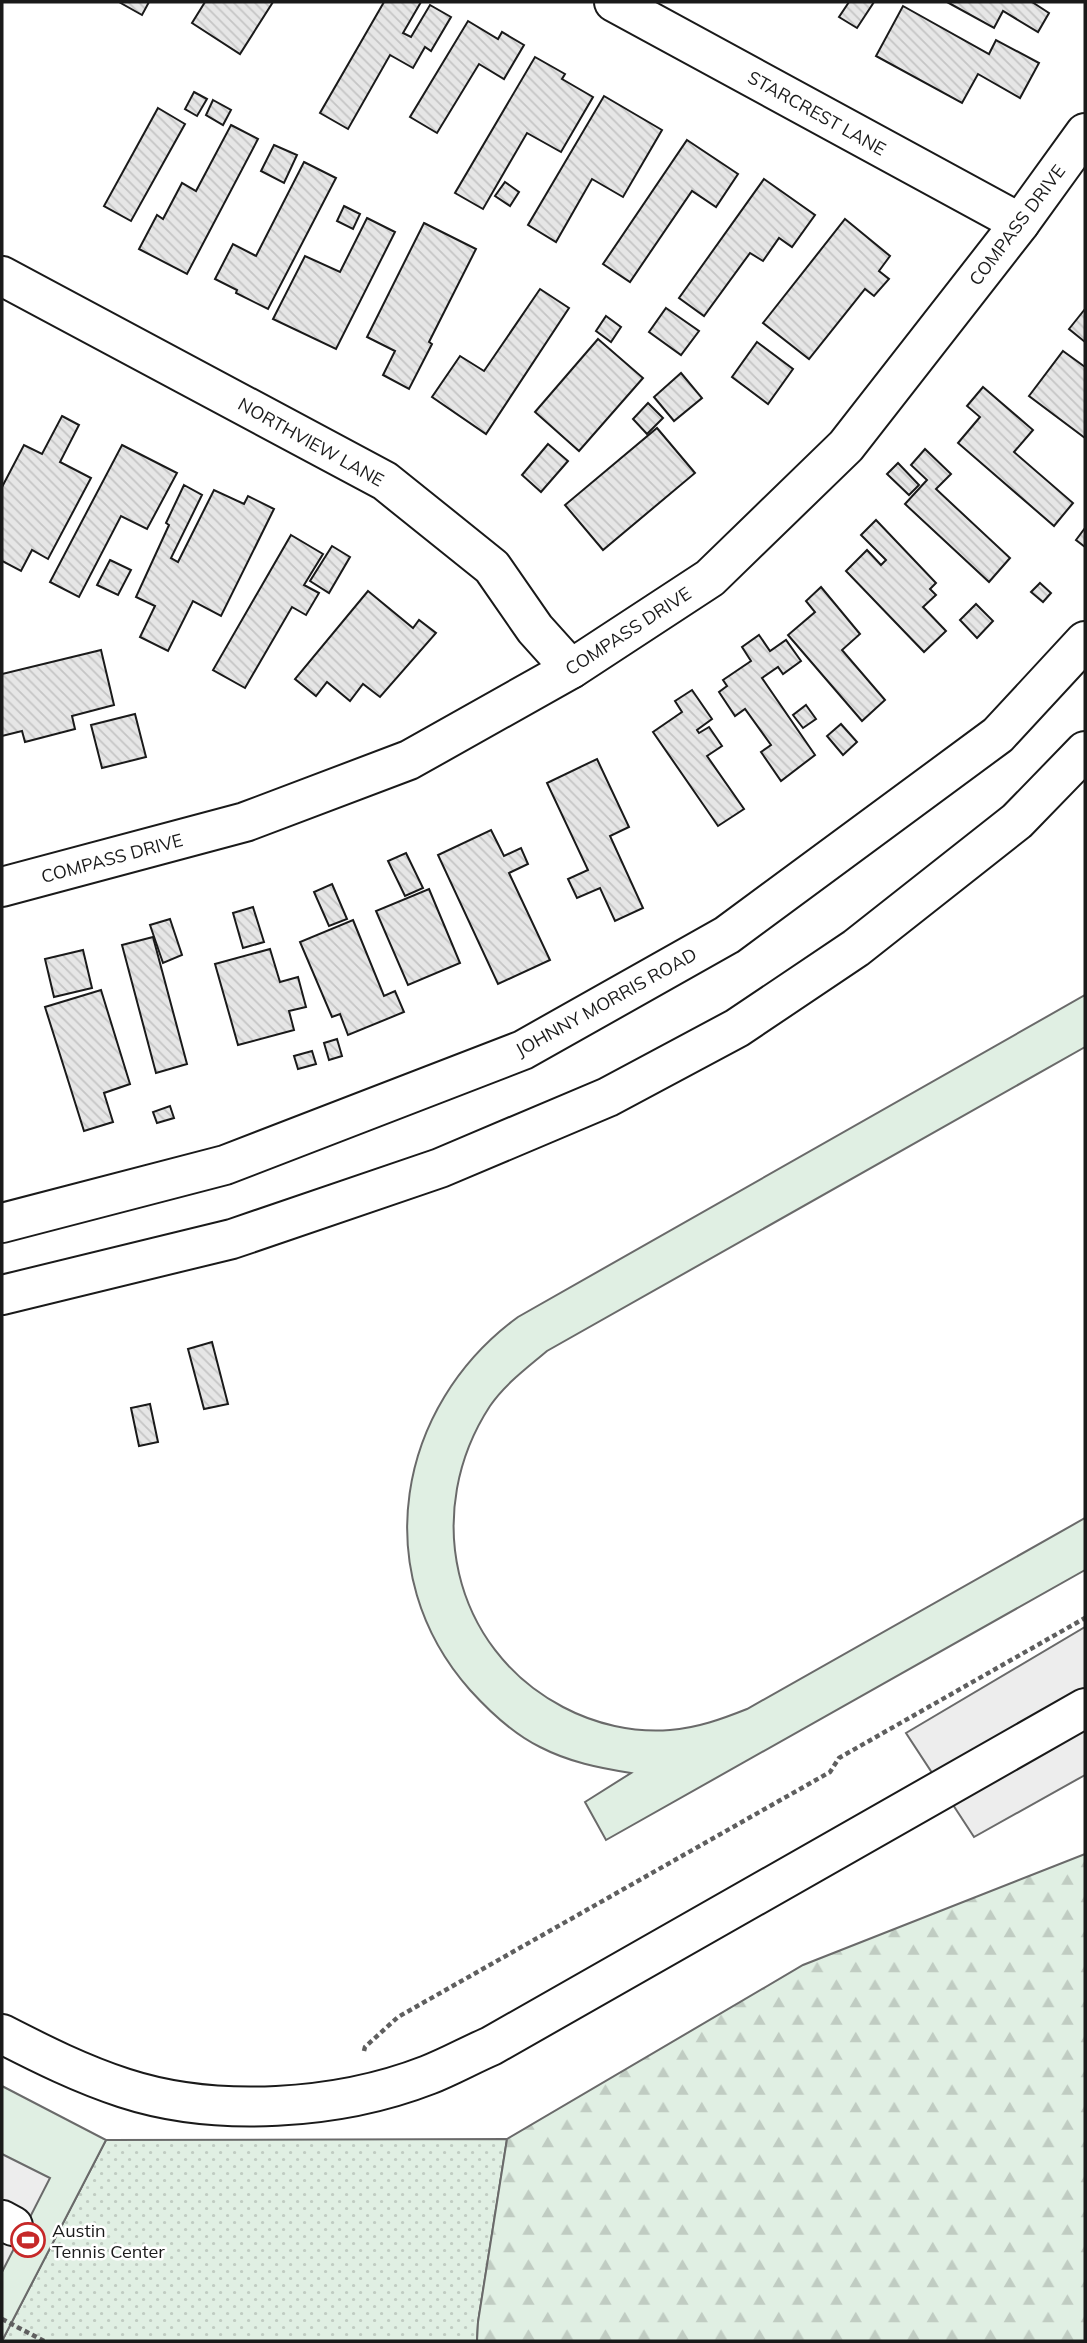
<svg xmlns="http://www.w3.org/2000/svg" width="1087" height="2343" font-family="Mulish,sans-serif">
	<defs>
		<pattern id="grass-dots" width="8" height="8" patternUnits="userSpaceOnUse" patternTransform="scale(1.75)"><rect width="8" height="8" fill="#e0efe3"/><path d="M2 2h.1M6 6h.1" fill="none" stroke="#c0ccc2" stroke-width="1.8" stroke-linecap="round"/></pattern>
		<pattern id="forest-firs" width="22" height="20" patternUnits="userSpaceOnUse" patternTransform="scale(1.75)"><rect width="22" height="20" fill="#e0efe3"/><path d="M5 1l3.5 6h-7zM16 11l3.5 6h-7z" fill="#c0ccc2"/></pattern>
		<pattern id="building-back-hatch" width="6" height="6" patternUnits="userSpaceOnUse" patternTransform="scale(1.75)"><rect width="6" height="6" fill="#e6e6e6"/><path d="M-1 5l2 2M0 0l6 6M5-1l2 2" fill="none" stroke="#c5c5c5"/></pattern>
	</defs>
	<rect width="100%" height="100%" fill="#fff"/>
	<path fill="url(#grass-dots)" stroke="#6a6a6a" stroke-width="2" d="M507 2139 478 2322 477 2341H2L106 2140Z"/>
	<path fill="url(#forest-firs)" stroke="#6a6a6a" stroke-width="2" d="M1085 1854V2341H477L478 2322 507 2139 803 1965Z"/>
	<g fill="#e0efe3" stroke="#6a6a6a" stroke-width="2">
		<path d="M1085 995V1047L547 1351C527 1368 505 1384 490 1406 422 1510 451 1648 563 1707 595 1724 633 1733 670 1730 697 1728 722 1719 747 1709L1085 1518V1570L606 1840 585 1802 631 1773C599 1768 569 1762 540 1747 513 1734 490 1712 470 1690 367 1574 396 1406 518 1317Z"/>
		<path d="M2 2086 106 2140 2 2341Z"/>
	</g>
	<g fill="#ededed" stroke="#6a6a6a" stroke-width="2">
		<path d="M1085 1627V1775L974 1837 906 1733Z"/>
		<path d="M2 2154 50 2178 2 2272Z"/>
	</g>
	<g fill="url(#building-back-hatch)" stroke="#1a1a1a" stroke-width="2">
		<path d="M119 2H149L142 15Z"/>
		<path d="M205 2H273L240 54 192 23Z"/>
		<path d="M384 2H421L403 33 411 37 430 5 451 17 431 51 425 47 413 68 390 55 348 129 320 113Z"/>
		<path d="M849 2H874L857 28 839 17Z"/>
		<path d="M947 2H1032L1049 13 1038 32 1003 11 994 28Z"/>
		<path d="M903 6 989 54 996 40 1039 63 1020 98 978 74 962 103 876 56Z"/>
		<path d="M468 21 498 39 502 32 524 45 504 79 479 64 437 133 410 117Z"/>
		<path d="M535 57 565 74 562 79 593 97 561 152 527 133 483 209 455 193Z"/>
		<path d="M194 92 207 99 197 116 185 109Z"/>
		<path d="M604 96 662 130 623 197 592 179 556 242 528 225Z"/>
		<path d="M213 100 231 110 223 125 206 115Z"/>
		<path d="M158 108 185 124 131 221 104 206Z"/>
		<path d="M231 125 258 139 187 274 139 249 157 215 163 219 182 183 196 191Z"/>
		<path d="M687 140 738 174 716 207 692 191 630 282 603 264Z"/>
		<path d="M274 145 297 155 284 183 261 171Z"/>
		<path d="M304 162 336 178 268 309 236 293 237 290 215 279 233 244 256 256Z"/>
		<path d="M764 179 815 215 792 247 779 238 763 261 750 253 704 316 679 298Z"/>
		<path d="M505 182 519 192 510 206 495 196Z"/>
		<path d="M344 206 360 214 353 229 337 221Z"/>
		<path d="M367 218 395 232 336 349 273 319 305 256 340 272Z"/>
		<path d="M845 219 890 256 879 271 889 279 874 296 865 289 809 359 763 323Z"/>
		<path d="M424 223 476 249 429 342 432 344 409 389 383 375 395 351 367 337Z"/>
		<path d="M540 289 569 308 486 434 432 397 460 356 484 371Z"/>
		<path d="M666 308 699 331 681 355 649 332Z"/>
		<path d="M1085 309V342L1069 329Z"/>
		<path d="M606 316 621 327 611 342 596 331Z"/>
		<path d="M598 339 643 378 579 451 535 412Z"/>
		<path d="M757 342 793 369 768 404 732 377Z"/>
		<path d="M1063 351 1085 367V438L1029 396Z"/>
		<path d="M681 373 702 398 674 421 654 397Z"/>
		<path d="M983 387 1033 430 1014 452 1073 503 1054 526 958 443 980 417 967 406Z"/>
		<path d="M648 403 663 418 647 434 633 419Z"/>
		<path d="M62 416 79 425 60 462 91 478 48 559 32 550 21 571 2 561V487L24 445 42 454Z"/>
		<path d="M657 428 695 473 603 550 565 505Z"/>
		<path d="M548 444 568 461 541 492 522 475Z"/>
		<path d="M122 445 177 473 147 529 121 516 79 597 50 582Z"/>
		<path d="M925 449 951 474 936 489 1010 558 989 582 905 504 927 480 911 465Z"/>
		<path d="M898 463 919 485 909 495 887 474Z"/>
		<path d="M184 485 202 495 171 558 178 562 214 490 244 504 248 496 274 509 221 616 193 601 168 651 140 637 155 606 136 597 169 525 166 523Z"/>
		<path d="M876 520 936 583 930 589 936 595 923 607 946 631 924 652 846 571 867 550 881 565 886 560 861 535Z"/>
		<path d="M1085 528V547L1076 540Z"/>
		<path d="M291 535 323 554 304 585 319 593 306 615 292 607 245 688 213 670Z"/>
		<path d="M332 546 350 557 329 593 310 581Z"/>
		<path d="M110 560 131 570 118 595 97 585Z"/>
		<path d="M1040 583 1051 593 1043 602 1031 592Z"/>
		<path d="M821 587 860 634 842 650 885 700 862 721 788 635 815 612 806 601Z"/>
		<path d="M368 591 413 628 419 620 436 633 380 697 363 684 350 701 327 682 316 696 295 679Z"/>
		<path d="M976 604 993 621 977 638 960 620Z"/>
		<path d="M759 635 770 651 786 640 801 661 783 674 778 667 762 678 815 755 781 781 761 752 771 745 745 709 735 716 719 692 727 686 723 680 751 661 742 647Z"/>
		<path d="M101 650 114 705 72 716 75 729 25 742 22 731 2 736V674Z"/>
		<path d="M692 690 712 719 697 730 699 733 709 727 722 746 707 756 744 809 718 826 653 732 682 712 675 701Z"/>
		<path d="M806 705 816 719 803 728 793 715Z"/>
		<path d="M135 714 146 757 102 768 91 725Z"/>
		<path d="M841 724 857 742 843 755 827 736Z"/>
		<path d="M597 759 629 827 610 836 643 908 615 921 600 888 577 898 568 879 588 870 547 783Z"/>
		<path d="M491 830 504 856 521 848 528 864 509 873 550 960 498 984 438 855Z"/>
		<path d="M406 853 423 888 405 896 388 861Z"/>
		<path d="M332 884 347 919 329 926 314 892Z"/>
		<path d="M429 889 460 963 408 985 376 911Z"/>
		<path d="M253 907 264 942 243 948 233 913Z"/>
		<path d="M170 919 182 955 163 963 150 925Z"/>
		<path d="M353 920 384 996 395 991 404 1012 348 1035 340 1014 332 1017 300 942Z"/>
		<path d="M153 937 187 1064 156 1073 122 945Z"/>
		<path d="M270 949 280 982 298 977 306 1007 289 1011 294 1030 238 1045 215 964Z"/>
		<path d="M83 950 92 988 54 997 45 959Z"/>
		<path d="M101 990 130 1084 104 1093 113 1122 84 1131 45 1007Z"/>
		<path d="M337 1039 342 1056 329 1060 324 1043Z"/>
		<path d="M312 1051 316 1064 298 1069 294 1056Z"/>
		<path d="M170 1106 174 1118 157 1123 153 1112Z"/>
		<path d="M212 1342 228 1404 204 1409 188 1349Z"/>
		<path d="M150 1404 158 1442 139 1446 131 1408Z"/>
	</g>
	<g fill="none" stroke-linecap="round" stroke-linejoin="round">
		<g stroke="#1a1a1a" stroke-width="42">
			<g id="minor">
				<path d="M614 2 1020 223"/>
				<path d="M2 276 385 481 492 567 535 629 571 669"/>
				<path d="M2 887 245 822 409 760 571 669 710 578 846 446 1020 223 1085 133"/>
				<path d="M2 1223 225 1165 523 1050 727 935 998 735 1085 641"/>
				<path d="M2 1295 232 1239 440 1168 608 1097 737 1028 856 948 1017 821 1085 751"/>
				<path d="M2 2034C41 2054 81 2074 124 2088 216 2118 338 2110 428 2075 449 2067 470 2055 491 2046L1085 1708"/>
				<path d="M2 2220 13 2226"/>
			</g>
		</g>
		<g stroke="#5f5f5f" stroke-width="4.5" stroke-dasharray="5 3.5" stroke-linecap="butt">
			<path d="M364 2051 365 2047 398 2017 830 1772 839 1758 1085 1618"/>
			<path d="M2 2319 44 2341"/>
		</g>
		<use href="#minor" stroke="#fff" stroke-width="38"/>
	</g>
	<defs>
		<g id="stadium-ring" transform="scale(1.75)"><circle r="9.5" fill="#fff" stroke="#c62828" stroke-width="1.5"/><path d="M0-5a6.5 5 0 1 0 0 10a6.5 5 0 1 0 0-10ZM-3.5-1.8h7v3.6h-7Z" fill="#c62828"/></g>
	</defs>
	<g fill-rule="evenodd">
		<use href="#stadium-ring" x="28" y="2240"/>
	</g>
	<g text-anchor="middle" dominant-baseline="central" stroke-width="5" stroke-linejoin="round" paint-order="stroke">
		<g font-size="18" fill="#1a1a1a" stroke="#fff">
			<text transform="translate(817 113) rotate(29)">STARCREST LANE</text>
			<text transform="translate(1017 225) rotate(-53)">COMPASS DRIVE</text>
			<text transform="translate(311 442) rotate(29)">NORTHVIEW LANE</text>
			<text transform="translate(628 631) rotate(-33)">COMPASS DRIVE</text>
			<text transform="translate(112 858) rotate(-15)">COMPASS DRIVE</text>
			<text transform="translate(606 1002) rotate(-29)">JOHNNY MORRIS ROAD</text>
		</g>
		<g font-size="18" fill="#1a1a1a" stroke="#fff" text-anchor="start">
			<text x="52" y="2230">Austin<tspan x="52" dy="21">Tennis Center</tspan></text>
		</g>
	</g>
	<rect width="1087" height="2343" fill="none" stroke="#1a1a1a" stroke-width="7"/>
</svg>
